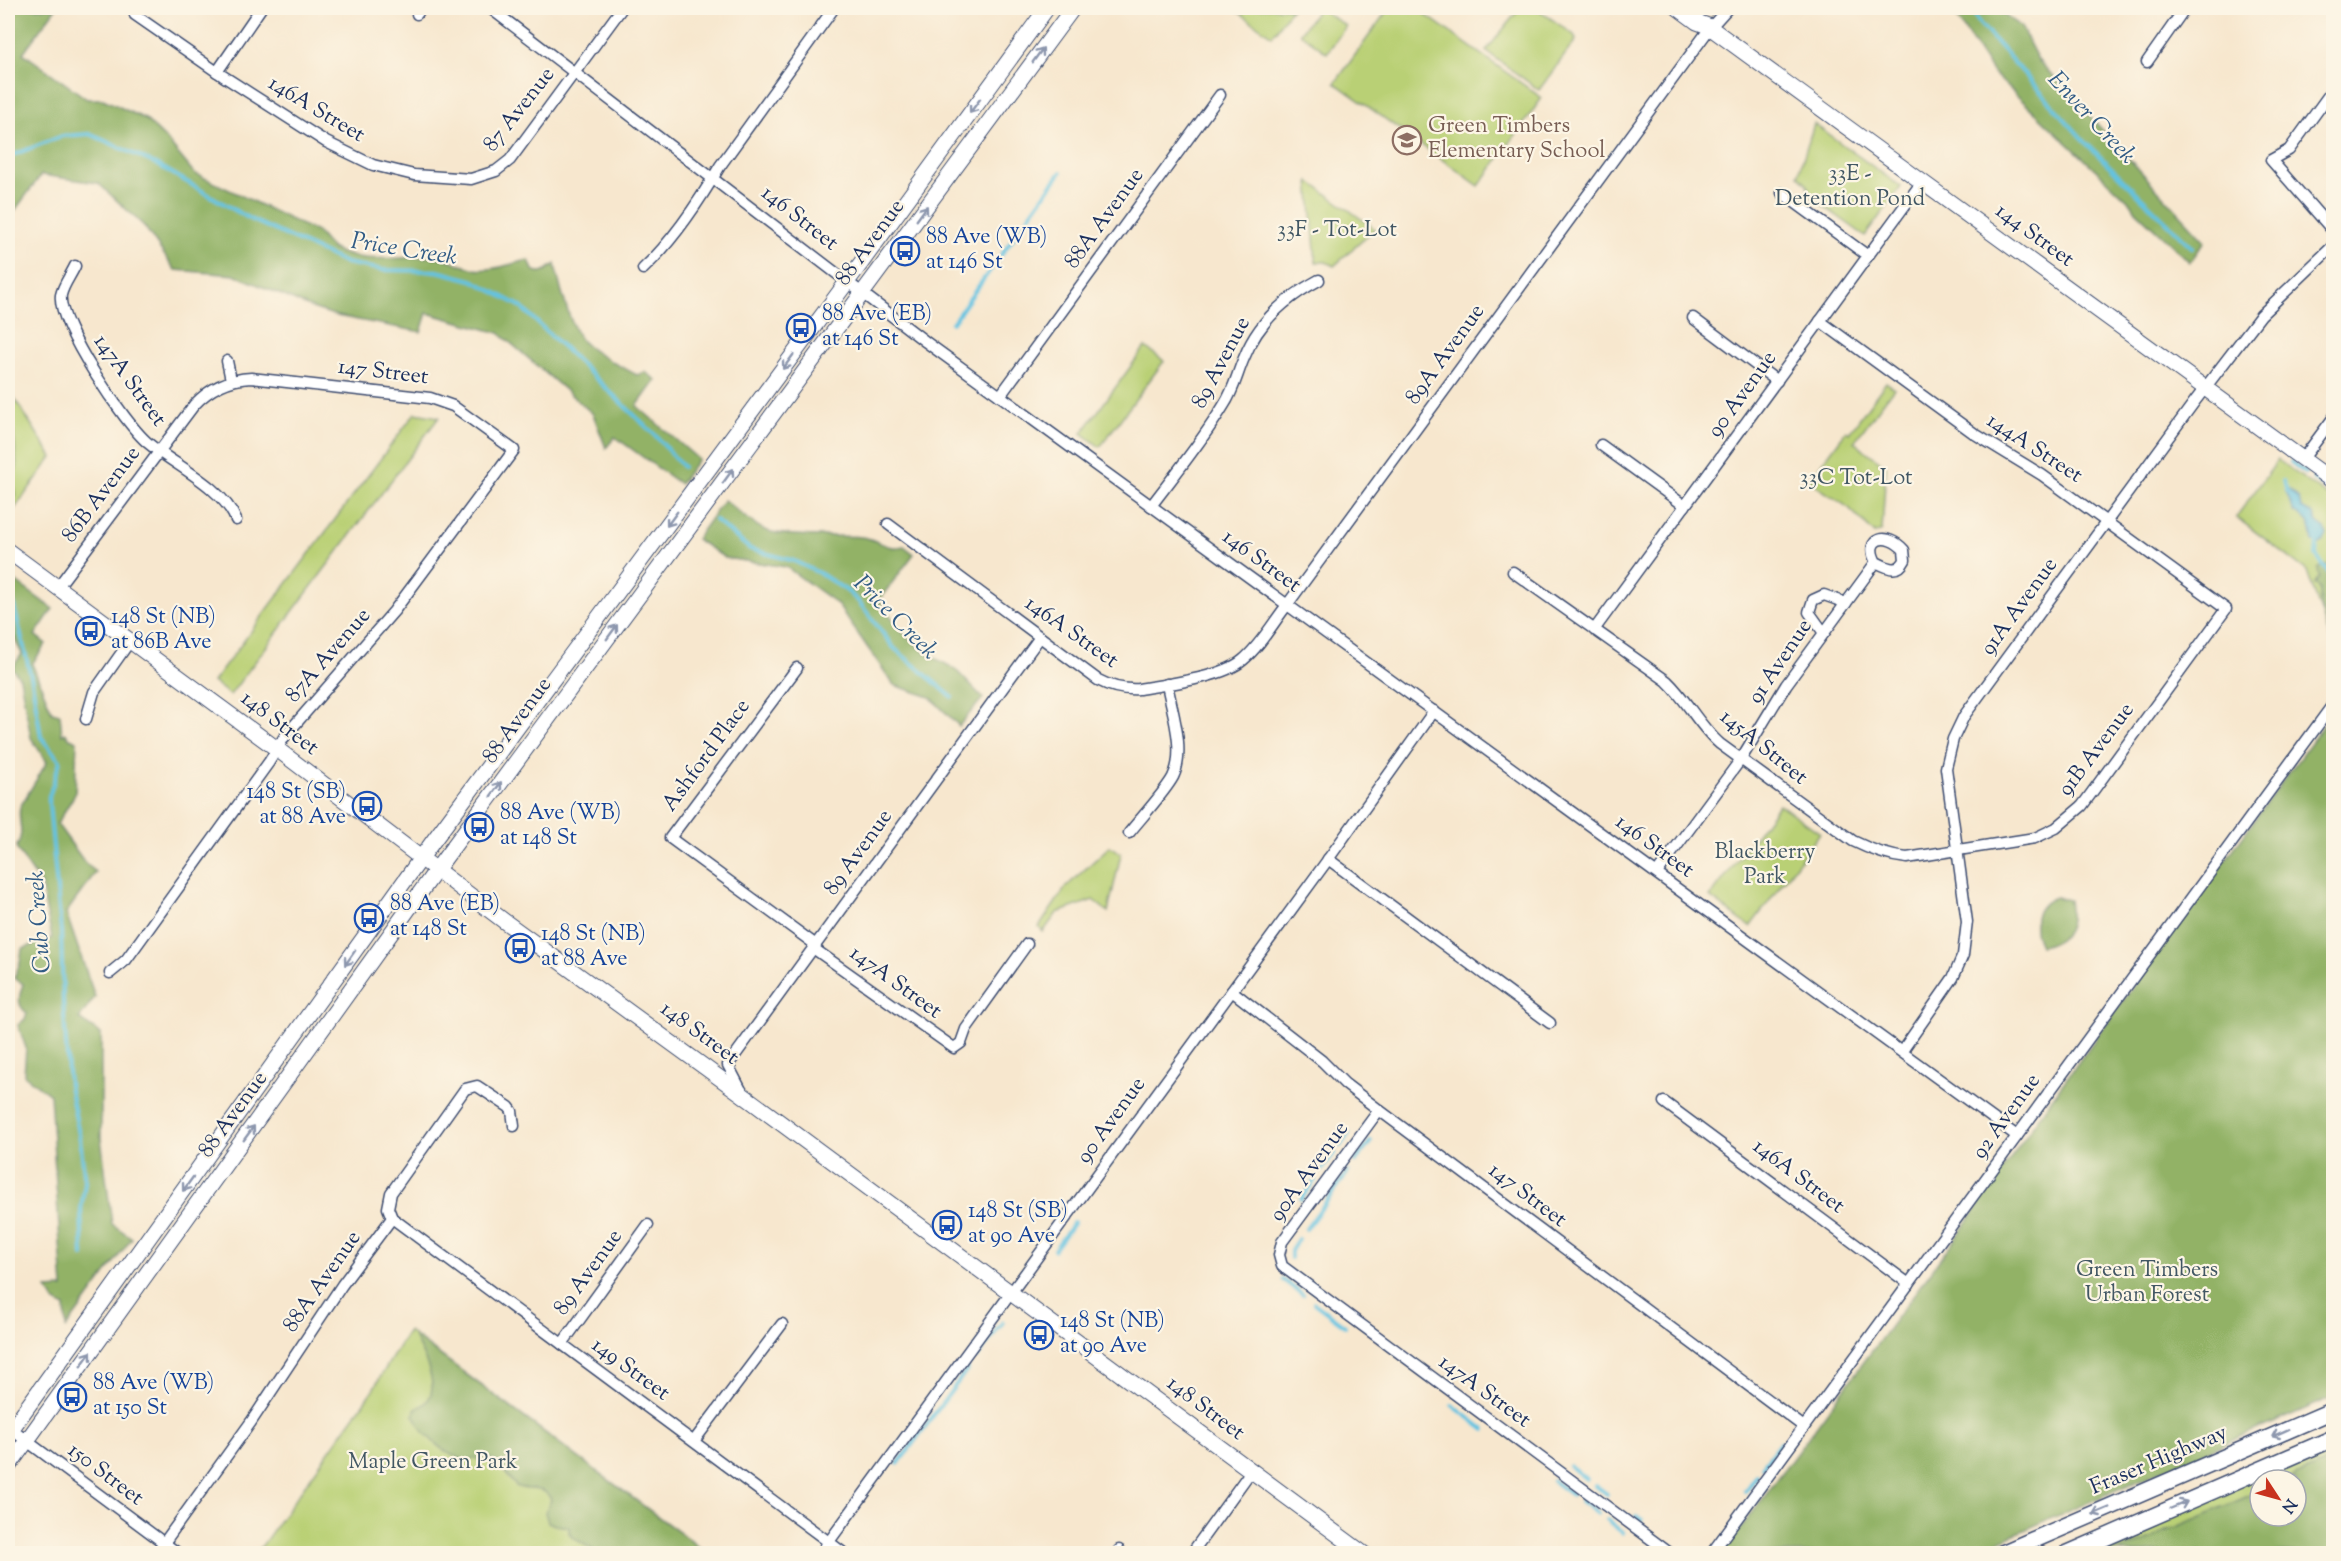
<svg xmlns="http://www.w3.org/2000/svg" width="2341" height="1561" font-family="'Sorts Mill Goudy',serif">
	<rect width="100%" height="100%" fill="#fcf5e5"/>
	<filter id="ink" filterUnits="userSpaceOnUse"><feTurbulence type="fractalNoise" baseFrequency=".0167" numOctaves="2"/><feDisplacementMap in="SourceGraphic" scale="12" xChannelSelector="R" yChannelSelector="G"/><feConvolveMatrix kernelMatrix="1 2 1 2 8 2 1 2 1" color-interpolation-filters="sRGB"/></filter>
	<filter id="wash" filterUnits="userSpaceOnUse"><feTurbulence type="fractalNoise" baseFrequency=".008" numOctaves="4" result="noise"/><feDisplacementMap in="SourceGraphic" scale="24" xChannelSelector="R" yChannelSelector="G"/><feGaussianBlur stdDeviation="1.35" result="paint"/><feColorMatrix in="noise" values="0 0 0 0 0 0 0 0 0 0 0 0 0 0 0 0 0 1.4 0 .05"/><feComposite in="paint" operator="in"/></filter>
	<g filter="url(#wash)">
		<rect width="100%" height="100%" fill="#f7e7ce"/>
		<g fill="#b9d074" stroke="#6a8069" stroke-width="1.5" fill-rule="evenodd">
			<path d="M1233 8H1292L1272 36Z"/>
			<path d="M1319 8 1346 26 1327 53 1300 33Z"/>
			<path d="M1389 8H1416L1542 98 1479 186 1335 83Z"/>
			<path d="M1520 8H1536L1574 35 1576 40 1539 90 1486 51Z"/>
			<path d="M1814 124 1901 187 1865 236 1811 197 1807 184 1798 175Z"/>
			<path d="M1309 181 1375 229 1334 266 1326 262H1316Z"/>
			<path d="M1145 347 1164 361 1100 447 1082 433Z"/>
			<path d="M1886 382 1894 388 1854 442 1886 466 1882 531 1875 534 1849 508 1809 481 1846 431 1849 433Z"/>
			<path d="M8 388 52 457 8 518Z"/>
			<path d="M415 413 439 417 230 695 213 682Z"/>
			<path d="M2278 460 2333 500V647L2307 571 2236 517Z"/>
			<path d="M1779 804 1820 833 1750 927 1710 897Z"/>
			<path d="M1110 846 1121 854 1108 912 1093 900 1057 913 1043 932 1039 927 1066 887Z"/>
			<path d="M408 1331 707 1553 256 1554 372 1391Z"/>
			<path d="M2333 1440V1553H2071ZM2260 1480H2296V1516H2260Z"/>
		</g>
		<g fill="#92b266" stroke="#567062" stroke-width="1.5">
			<path d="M8 8H56L23 53 87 99H103L145 119 167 140 194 173 317 232C322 237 327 245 333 249 361 266 407 255 438 257 451 259 462 266 474 269 491 272 512 263 529 260L533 270C542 275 547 270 555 264 558 280 571 328 581 340 595 355 619 365 637 375L645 372 656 380 637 406 698 459 680 484 615 437 606 448 593 414 499 333 427 313 421 332 337 316 312 308 235 275 175 270 144 226 98 183 41 175 8 220Z"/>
			<path d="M1950 8H1994L2021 27 2038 60 2205 241 2190 262 2136 211 2131 203 1993 73Z"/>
			<path d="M8 402 12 419 17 467 13 479 15 497 8 515Z"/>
			<path d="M724 500C736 509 751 524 765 530 784 538 837 535 861 537 877 538 886 551 904 546L914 554 879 600 901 631 926 653 955 669 983 698 959 726 930 697 894 685 837 604 786 567 725 558 696 539Z"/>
			<path d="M2333 565H2334L2333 647C2326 627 2319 609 2320 589L2315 583 2319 577 2318 569 2323 566Z"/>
			<path d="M8 576 53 609 35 635 46 644 32 664 52 712 60 714 62 735 65 733 70 738 77 741 75 794 57 824 86 864 96 872 66 913 95 997 79 1019 101 1034V1138L112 1224 132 1238 66 1328 65 1307 54 1301 47 1289 63 1288 50 1095 24 1075 26 1048 18 1025 25 1019 27 1013C16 1005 19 996 23 984L14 978 20 963 22 949 52 938 41 885 16 848C26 831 17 823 20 807L47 762 31 738 20 678 12 668 22 654 8 625Z"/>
			<path d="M2333 712V1397L1971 1553 1722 1554 1965 1225 2045 1108Z"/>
			<path d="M2056 897 2069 900C2073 926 2069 941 2040 946 2030 927 2034 904 2056 897Z"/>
			<path d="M413 1335 707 1553H598L572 1537 569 1533V1527L555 1525 548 1522 545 1512 551 1500C546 1485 528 1492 516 1486 506 1477 504 1465 491 1459 482 1455 477 1460 468 1460 446 1458 423 1435 414 1416L415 1409C449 1397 423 1355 413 1335Z"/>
			<path d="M2333 1460V1553H2116L2260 1491V1516H2296V1480H2286Z"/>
		</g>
		<path fill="#63c3e1" stroke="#3f79a0" stroke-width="1.5" d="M2285 489H2289L2299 499 2301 508 2313 514 2317 523 2325 529 2327 535 2323 542 2319 544 2313 542C2309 521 2313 524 2294 512Z"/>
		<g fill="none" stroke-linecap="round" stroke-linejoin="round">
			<g stroke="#63c3e1" stroke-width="4">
				<path d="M1971 8 1979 23 2087 144 2192 247"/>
				<path d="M8 157 62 136 90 134 158 165 250 219 346 263 383 270 437 271 472 280 520 306 654 434 683 467"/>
				<path d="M952 323 1061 172"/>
				<path d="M2291 462 2305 473"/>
				<path d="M2314 479 2334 493"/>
				<path d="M2283 481 2288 492"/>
				<path d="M715 520 750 549 794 561 821 574 847 591 859 602 894 648 952 697"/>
				<path d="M2317 541 2316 556 2329 573 2334 586"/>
				<path d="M11 594 32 681 41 737 60 761 49 797V804L61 931 63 1001 69 1085 80 1139 85 1182 81 1210 83 1256"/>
				<path d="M1340 1146 1349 1133"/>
				<path d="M1355 1162 1371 1141"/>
				<path d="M1321 1171 1335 1152"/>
				<path d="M1301 1199 1315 1180"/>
				<path d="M1306 1229 1348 1172"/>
				<path d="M1054 1250 1074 1222"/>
				<path d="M1291 1258V1251L1298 1239"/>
				<path d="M1283 1280 1303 1295"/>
				<path d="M1314 1303 1345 1326"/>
				<path d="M977 1357 1003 1322"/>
				<path d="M1452 1405 1485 1430"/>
				<path d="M898 1464 968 1368"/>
				<path d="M1570 1466 1586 1479"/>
				<path d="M1762 1467 1780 1443"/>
				<path d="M1553 1481 1572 1495"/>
				<path d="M1595 1485 1607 1494"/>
				<path d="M1745 1491 1756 1475"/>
				<path d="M1581 1501 1598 1514"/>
				<path d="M1636 1516 1642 1520"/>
				<path d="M1607 1520 1623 1533"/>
			</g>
		</g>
	</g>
	<g filter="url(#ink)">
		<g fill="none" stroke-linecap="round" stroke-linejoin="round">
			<g stroke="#3c4b6f" stroke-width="13">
				<g id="street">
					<path d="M490 8 926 342 2017 1136"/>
					<path d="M417 14 421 8"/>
					<path d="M135 15 223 76 326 142 373 165 414 175 471 179 496 171 510 160 622 8"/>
					<path d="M2147 62 2185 8"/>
					<path d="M217 72 261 8"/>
					<path d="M2334 88 2289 150 2271 160 2334 232"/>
					<path d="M1782 193 1868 256"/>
					<path d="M75 266C71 275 63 285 61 295 57 324 125 424 148 443 174 465 223 487 236 520"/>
					<path d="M643 269C674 240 699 202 720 166L834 8"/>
					<path d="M1693 318 1777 381"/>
					<path d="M227 361 231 380"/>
					<path d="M1000 396 1220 95"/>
					<path d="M1601 445 1685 506"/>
					<path d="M2302 460 2334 417"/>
					<path d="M1151 506C1176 473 1203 440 1224 405 1234 390 1237 374 1244 358 1258 322 1285 298 1319 280"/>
					<path d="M888 524 1098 680C1111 687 1124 690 1139 689 1167 684 1222 678 1243 660 1260 646 1273 623 1287 605L1710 28 1728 8"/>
					<path d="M1513 572 1667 681C1687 700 1699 726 1720 744L1853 841C1871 850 1887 856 1907 858L2035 838 2056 828 2082 806 2226 609 2042 475 1975 434 1820 321"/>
					<path d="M57 588 194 405C209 389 229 379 251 378L430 398 453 406 514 450 394 611 285 736 269 762 126 960 110 973"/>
					<path d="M1594 630 1922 182"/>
					<path d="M1824 633 1809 612 1813 600 1824 595 1846 603"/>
					<path d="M797 668 670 838 816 945"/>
					<path d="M86 719 94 692 130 641"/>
					<path d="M1129 833C1140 819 1165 792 1173 777 1186 751 1172 712 1167 684"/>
					<path d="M1328 859 1550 1023"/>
					<path d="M1657 873 1741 759 1786 685 1876 562C1888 568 1898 574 1905 560L1904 550C1887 531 1863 538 1876 562"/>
					<path d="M813 948 954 1048 961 1043 966 1029 1027 944"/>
					<path d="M1232 991 1322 1061 1345 1084 1379 1110 1804 1427"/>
					<path d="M1902 1051 1953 978 1963 955 1967 922 1946 768 1953 739 1964 716 2195 401 2261 315 2334 245"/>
					<path d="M742 1092 728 1065 1040 637"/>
					<path d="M1664 1102 1909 1284"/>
					<path d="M1379 1110 1282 1242 1279 1255 1282 1266 1671 1554"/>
					<path d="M514 1126 512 1111 509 1107 477 1086 465 1089 391 1193 388 1208 392 1218 845 1554"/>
					<path d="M562 1344 648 1225"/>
					<path d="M8 1427 179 1554"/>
					<path d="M694 1441 782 1324"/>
					<path d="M1119 1550 1123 1554"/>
					<path d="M156 1554 251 1422 342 1285 392 1218"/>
					<path d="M820 1554 1324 865 1434 711"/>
					<path d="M1191 1554 1251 1471"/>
					<path d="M1711 1554 2334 703"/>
				</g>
			</g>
			<g stroke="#3c4b6f" stroke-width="17">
				<g id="secondary">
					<path d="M1678 8 1697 22 1708 26 2334 482"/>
					<path d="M8 551 277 749 504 921 743 1095 1364 1554"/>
					<path d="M8 1434 434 840 861 263 1047 8"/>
					<path d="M8 1467 445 858 1073 8"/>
				</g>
			</g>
			<g stroke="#3c4b6f" stroke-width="19">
				<g id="primary">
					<path d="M2001 1554 2334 1410"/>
					<path d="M2067 1554 2334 1438"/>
				</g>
			</g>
			<use href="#street" stroke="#fff" stroke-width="10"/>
			<use href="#secondary" stroke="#fff" stroke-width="15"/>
			<use href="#primary" stroke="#fff" stroke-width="16"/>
		</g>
		<defs><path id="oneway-shaft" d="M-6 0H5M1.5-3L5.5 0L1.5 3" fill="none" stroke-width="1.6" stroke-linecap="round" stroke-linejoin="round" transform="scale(1.5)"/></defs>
		<g stroke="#8d97ae">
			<use href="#oneway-shaft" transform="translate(1038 55) rotate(-54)"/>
			<use href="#oneway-shaft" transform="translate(975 106) rotate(126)"/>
			<use href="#oneway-shaft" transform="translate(922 213) rotate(-54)"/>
			<use href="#oneway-shaft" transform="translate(788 362) rotate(126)"/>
			<use href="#oneway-shaft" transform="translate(728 476) rotate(-54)"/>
			<use href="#oneway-shaft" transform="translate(672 519) rotate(126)"/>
			<use href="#oneway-shaft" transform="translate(612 632) rotate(-54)"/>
			<use href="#oneway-shaft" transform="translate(496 789) rotate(-54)"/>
			<use href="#oneway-shaft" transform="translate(350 958) rotate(125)"/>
			<use href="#oneway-shaft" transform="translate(249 1133) rotate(-54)"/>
			<use href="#oneway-shaft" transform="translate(188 1184) rotate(126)"/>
			<use href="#oneway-shaft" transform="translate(86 1359) rotate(-54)"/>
			<use href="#oneway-shaft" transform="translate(2280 1433) rotate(156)"/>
			<use href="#oneway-shaft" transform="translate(2179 1505) rotate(-23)"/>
			<use href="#oneway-shaft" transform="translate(2101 1511) rotate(157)"/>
		</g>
	</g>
	<defs>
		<g id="school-ring" transform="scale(1.5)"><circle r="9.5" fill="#fcf5e5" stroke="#8d6e63" stroke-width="1.5"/><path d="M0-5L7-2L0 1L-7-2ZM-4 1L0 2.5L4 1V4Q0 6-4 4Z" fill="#8d6e63"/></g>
		<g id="bus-ring" transform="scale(1.5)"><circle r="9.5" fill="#fcf5e5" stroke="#1a4fb4" stroke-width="1.5"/><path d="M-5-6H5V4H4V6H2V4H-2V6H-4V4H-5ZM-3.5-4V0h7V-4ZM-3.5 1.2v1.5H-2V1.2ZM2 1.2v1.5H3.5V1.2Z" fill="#1a4fb4"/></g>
	</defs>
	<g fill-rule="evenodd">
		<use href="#school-ring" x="1407" y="140"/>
		<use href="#bus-ring" x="905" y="251"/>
		<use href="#bus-ring" x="801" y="328"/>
		<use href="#bus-ring" x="90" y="631"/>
		<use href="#bus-ring" x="367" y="806"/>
		<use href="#bus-ring" x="479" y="827"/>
		<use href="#bus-ring" x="369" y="918"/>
		<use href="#bus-ring" x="520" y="948"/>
		<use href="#bus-ring" x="947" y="1225"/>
		<use href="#bus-ring" x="1039" y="1335"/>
		<use href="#bus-ring" x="72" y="1397"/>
	</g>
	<g text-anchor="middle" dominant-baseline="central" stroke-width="4.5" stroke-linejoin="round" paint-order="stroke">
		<g font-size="22" fill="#1b2f5e" stroke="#fcf5e5">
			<text transform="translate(316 110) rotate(31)">146A Street</text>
			<text transform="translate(520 110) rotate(-52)">87 Avenue</text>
			<text transform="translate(799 219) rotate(38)">146 Street</text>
			<text transform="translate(1105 219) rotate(-54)">88A Avenue</text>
			<text transform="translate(2034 236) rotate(36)">144 Street</text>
			<text transform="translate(871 243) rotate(-54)">88 Avenue</text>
			<text transform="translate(1446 355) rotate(-54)">89A Avenue</text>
			<text transform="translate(1222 363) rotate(-62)">89 Avenue</text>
			<text transform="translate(383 373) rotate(7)">147 Street</text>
			<text transform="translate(129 381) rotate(54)">147A Street</text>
			<text transform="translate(1743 395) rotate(-54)">90 Avenue</text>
			<text transform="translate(2034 449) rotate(33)">144A Street</text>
			<text transform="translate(102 495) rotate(-53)">86B Avenue</text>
			<text transform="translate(1261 562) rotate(36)">146 Street</text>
			<text transform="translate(2020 607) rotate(-54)">91A Avenue</text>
			<text transform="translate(1071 633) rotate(35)">146A Street</text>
			<text transform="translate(329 656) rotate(-49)">87A Avenue</text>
			<text transform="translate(1781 662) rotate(-56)">91 Avenue</text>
			<text transform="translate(518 721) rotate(-54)">88 Avenue</text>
			<text transform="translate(279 724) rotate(37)">148 Street</text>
			<text transform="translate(1763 748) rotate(39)">145A Street</text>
			<text transform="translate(2097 750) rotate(-53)">91B Avenue</text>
			<text transform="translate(707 756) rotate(-54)">Ashford Place</text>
			<text transform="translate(1654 847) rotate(36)">146 Street</text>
			<text transform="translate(859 853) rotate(-54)">89 Avenue</text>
			<text transform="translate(895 983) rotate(36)">147A Street</text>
			<text transform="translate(699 1034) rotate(36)">148 Street</text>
			<text transform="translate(234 1115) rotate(-54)">88 Avenue</text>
			<text transform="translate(2007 1117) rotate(-54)">92 Avenue</text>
			<text transform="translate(1112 1121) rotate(-54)">90 Avenue</text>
			<text transform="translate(1310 1172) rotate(-54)">90A Avenue</text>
			<text transform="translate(1798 1177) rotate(37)">146A Street</text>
			<text transform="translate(1527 1196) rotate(37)">147 Street</text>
			<text transform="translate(589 1273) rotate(-54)">89 Avenue</text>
			<text transform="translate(323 1282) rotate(-55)">88A Avenue</text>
			<text transform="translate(630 1370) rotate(36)">149 Street</text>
			<text transform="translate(1484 1392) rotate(36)">147A Street</text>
			<text transform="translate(1205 1409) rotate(37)">148 Street</text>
			<text transform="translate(2159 1461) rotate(-23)">Fraser Highway</text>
			<text transform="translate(105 1475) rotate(37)">150 Street</text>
		</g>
		<g font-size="22" fill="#785e54" stroke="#fcf5e5" text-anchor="start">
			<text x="1428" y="127">Green Timbers<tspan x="1428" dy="25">Elementary School</tspan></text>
		</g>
		<g font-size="22" fill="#425764" stroke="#fcf5e5">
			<text x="1850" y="175">33E -<tspan x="1850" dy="25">Detention Pond</tspan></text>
			<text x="1337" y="231">33F - Tot-Lot</text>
			<text x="1856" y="479">33C Tot-Lot</text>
			<text x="1765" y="853">Blackberry<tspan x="1765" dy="25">Park</tspan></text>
			<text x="2147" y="1271">Green Timbers<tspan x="2147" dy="25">Urban Forest</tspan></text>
			<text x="433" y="1463">Maple Green Park</text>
		</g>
		<g font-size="22" fill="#164399" stroke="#fcf5e5" text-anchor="start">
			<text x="926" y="238">88 Ave (WB)<tspan x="926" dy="25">at 146 St</tspan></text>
			<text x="822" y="315">88 Ave (EB)<tspan x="822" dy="25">at 146 St</tspan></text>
			<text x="111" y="618">148 St (NB)<tspan x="111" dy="25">at 86B Ave</tspan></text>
			<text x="346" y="793" text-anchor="end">148 St (SB)<tspan x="346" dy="25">at 88 Ave</tspan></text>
			<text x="500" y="814">88 Ave (WB)<tspan x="500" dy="25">at 148 St</tspan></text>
			<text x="390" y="905">88 Ave (EB)<tspan x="390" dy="25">at 148 St</tspan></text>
			<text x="541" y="935">148 St (NB)<tspan x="541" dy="25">at 88 Ave</tspan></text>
			<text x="968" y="1212">148 St (SB)<tspan x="968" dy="25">at 90 Ave</tspan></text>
			<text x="1060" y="1322">148 St (NB)<tspan x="1060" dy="25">at 90 Ave</tspan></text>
			<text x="93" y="1384">88 Ave (WB)<tspan x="93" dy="25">at 150 St</tspan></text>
		</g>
		<g font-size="24" font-style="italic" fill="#315b85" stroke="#fcf5e5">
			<text transform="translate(2091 118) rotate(47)">Enver Creek</text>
			<text transform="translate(404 250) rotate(9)">Price Creek</text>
			<text transform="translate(895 618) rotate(45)">Price Creek</text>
			<text transform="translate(40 922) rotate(-94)">Cub Creek</text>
		</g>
	</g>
	<rect width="2341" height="1561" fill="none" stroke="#fcf5e5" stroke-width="30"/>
	<g transform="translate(2278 1498) rotate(126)"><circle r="28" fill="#fcf5e5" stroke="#a2a6af" stroke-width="1.5"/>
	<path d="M0-4.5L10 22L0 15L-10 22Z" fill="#c8321e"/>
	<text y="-9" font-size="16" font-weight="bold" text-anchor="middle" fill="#1b2f5e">N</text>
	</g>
</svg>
